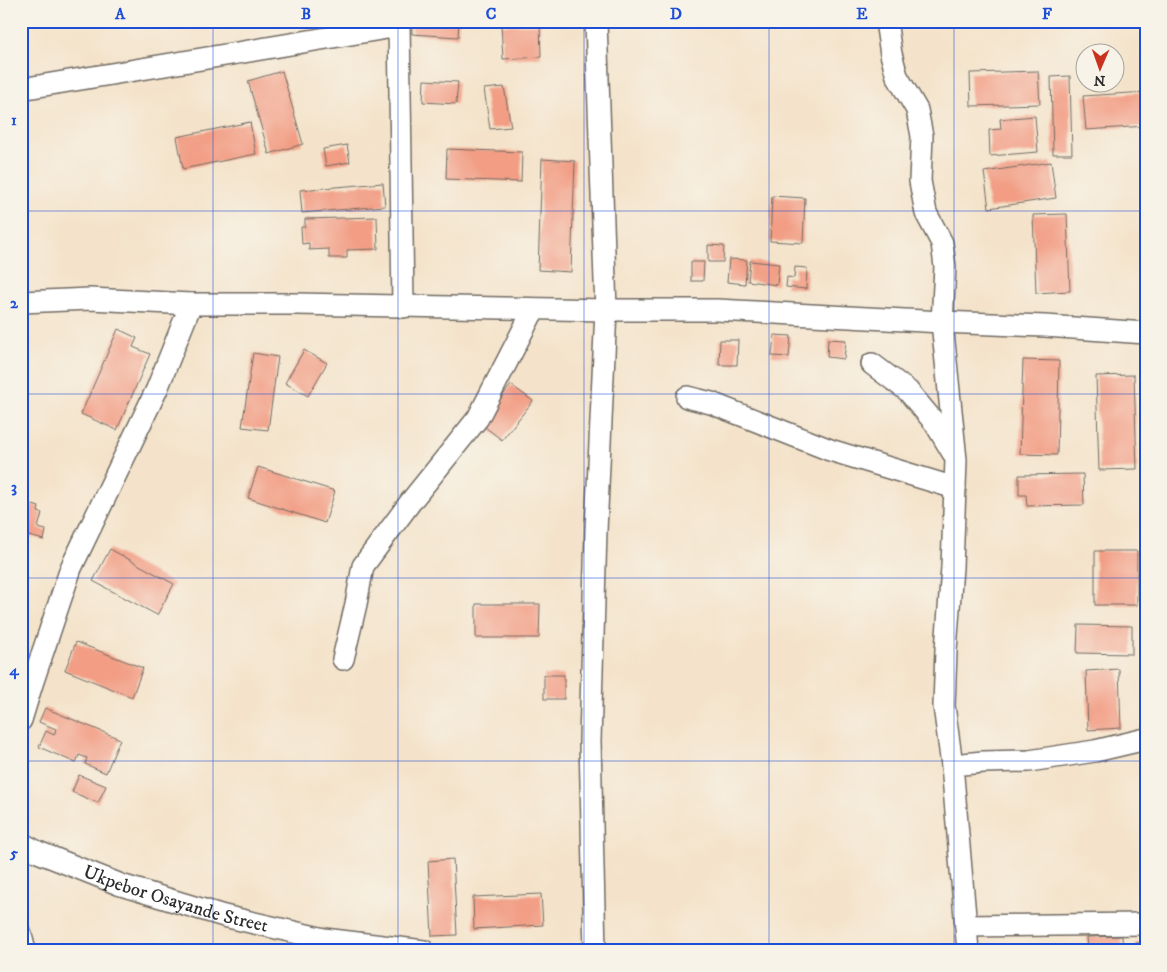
<svg xmlns="http://www.w3.org/2000/svg" width="1167" height="972" font-family="'IM FELL DW Pica',serif">
	<rect width="100%" height="100%" fill="#f7f3e8"/>
	<filter id="ink" filterUnits="userSpaceOnUse"><feTurbulence type="fractalNoise" baseFrequency=".02" numOctaves="2"/><feDisplacementMap in="SourceGraphic" scale="10" xChannelSelector="R" yChannelSelector="G"/><feConvolveMatrix kernelMatrix="1 2 1 2 8 2 1 2 1" color-interpolation-filters="sRGB"/></filter>
	<filter id="wash" filterUnits="userSpaceOnUse"><feTurbulence type="fractalNoise" baseFrequency=".0096" numOctaves="4" result="noise"/><feDisplacementMap in="SourceGraphic" scale="20" xChannelSelector="R" yChannelSelector="G"/><feGaussianBlur stdDeviation="1.12" result="paint"/><feColorMatrix in="noise" values="0 0 0 0 0 0 0 0 0 0 0 0 0 0 0 0 0 1.4 0 .05"/><feComposite in="paint" operator="in"/></filter>
	<g filter="url(#wash)">
		<rect width="100%" height="100%" fill="#f4e3ca"/>
		<g id="blocks">
			<g fill="#f29d84">
				<path d="M412 21H459L458 37 412 34Z"/>
				<path d="M540 24 541 57 503 59 501 25Z"/>
				<path d="M282 71 303 144 269 154 248 81Z"/>
				<path d="M1038 71 1040 104 971 106 970 73Z"/>
				<path d="M1070 76 1072 154H1053L1051 77Z"/>
				<path d="M424 80 458 82 456 104 423 102Z"/>
				<path d="M504 87 511 127 490 129 484 89Z"/>
				<path d="M1146 92V126L1086 130 1083 96Z"/>
				<path d="M1035 116 1038 152 990 156 989 130 1001 129 1000 119Z"/>
				<path d="M250 122 256 154 183 169 177 137Z"/>
				<path d="M347 145 350 162 326 166 323 149Z"/>
				<path d="M447 149 522 152 521 182 446 179Z"/>
				<path d="M542 159 575 161 571 272 538 270Z"/>
				<path d="M1051 162 1056 198 989 208 984 172Z"/>
				<path d="M383 183 385 206 302 213 300 190Z"/>
				<path d="M772 196 805 198 803 243 770 241Z"/>
				<path d="M1067 214 1070 291 1036 293 1033 215Z"/>
				<path d="M377 217 378 249 347 250V258H329V249L309 250V243L302 244 301 227H305V219Z"/>
				<path d="M708 245 724 246 723 262H708Z"/>
				<path d="M729 259 747 260 745 284 727 282Z"/>
				<path d="M750 261 779 264 777 285 748 281Z"/>
				<path d="M691 262H704L703 281H691Z"/>
				<path d="M795 267 807 268 806 289 786 287 787 277 794 278Z"/>
				<path d="M118 329 137 338 133 347 150 354 117 430 81 414Z"/>
				<path d="M774 335 791 336 789 357 772 356Z"/>
				<path d="M828 339 846 340 844 359 827 357Z"/>
				<path d="M720 340H738L737 365H719Z"/>
				<path d="M304 350 327 363 308 396 285 383Z"/>
				<path d="M253 353 278 357 268 430 242 427Z"/>
				<path d="M1023 360 1059 361 1057 455 1020 454Z"/>
				<path d="M1134 375 1137 469 1099 470 1096 376Z"/>
				<path d="M511 385 533 401 502 440 481 424Z"/>
				<path d="M258 467 335 491 325 523 248 498Z"/>
				<path d="M1083 474 1084 505 1027 506 1026 495H1019V475Z"/>
				<path d="M30 504 39 507 38 512 42 513 38 528 46 530 44 540 21 534V505L29 507Z"/>
				<path d="M110 549 174 584 157 615 93 581Z"/>
				<rect x="1095" y="551" width="42" height="54"/>
				<path d="M476 604H540L539 638H476Z"/>
				<path d="M1078 625 1132 626V654L1077 653Z"/>
				<path d="M76 642 143 668 132 697 65 670Z"/>
				<path d="M1119 669 1121 728 1088 730 1086 671Z"/>
				<rect x="544" y="675" width="20" height="24"/>
				<path d="M45 708 120 739 106 773 85 764 87 758 79 755 76 763 39 747 46 731 54 735 56 729 39 722Z"/>
				<path d="M79 775 106 786 98 803 72 792Z"/>
				<path d="M453 859 457 935 432 936 428 861Z"/>
				<path d="M541 894 543 925 474 929 473 897Z"/>
				<path d="M1122 936 1123 951H1088L1087 937Z"/>
				<rect x="1135" y="943" width="11" height="8"/>
			</g>
		</g>
	</g>
	<g filter="url(#ink)">
		<use href="#blocks" fill-opacity="0" stroke="#716b63" stroke-width="1"/>
		<g fill="none" stroke-linecap="round" stroke-linejoin="round">
			<g stroke="#716b63" stroke-width="24">
				<g id="street">
					<path d="M399 21 403 307"/>
					<path d="M886 21 891 54 897 76 917 110 922 136 920 181 926 213 942 243 945 267 942 322 956 460 952 567 946 650 944 706 952 765 983 762 1029 761 1095 751 1146 739"/>
					<path d="M21 89 399 26"/>
					<path d="M21 302 90 299 191 304H296L606 310H717L942 322 1045 326 1146 333"/>
					<path d="M872 364 908 391 935 423 953 453"/>
					<path d="M687 397 711 403 830 450 955 488"/>
					<path d="M343 659 356 604 363 566 412 500 478 418 534 309"/>
					<path d="M21 720 32 684 71 568 157 389 191 304"/>
					<path d="M952 765 968 951"/>
					<path id="s1" d="M21 843 38 852 121 885 224 916 324 939 424 951"/>
					<path d="M966 926 1146 924"/>
					<path d="M21 935 25 951"/>
					<path d="M595 951 590 741 596 531 606 310 596 21"/>
				</g>
			</g>
			<use href="#street" stroke="#fff" stroke-width="21"/>
		</g>
	</g>
	<path fill="none" stroke="#1d4ed8" stroke-width="1" stroke-opacity="0.55" d="M213 21V951M398 21V951M584 21V951M769 21V951M954 21V951M21 211H1146M21 394H1146M21 578H1146M21 761H1146"/>
	<g text-anchor="middle" dominant-baseline="central" stroke-width="4" stroke-linejoin="round" paint-order="stroke">
		<g font-size="19" fill="#2b2b2b" stroke="#f7f3e8">
			<text stroke="none"><textPath href="#s1" startOffset="165">Ukpebor Osayande Street</textPath></text>
		</g>
	</g>
	<rect width="1167" height="972" fill="none" stroke="#f7f3e8" stroke-width="55"/>
	<g transform="translate(1100 68) rotate(182)"><circle r="24" fill="#f7f3e8" stroke="#a5a39c"/>
	<path d="M0-4L9 19L0 12L-9 19Z" fill="#c8321e"/>
	<text y="-8" font-size="14" font-weight="bold" text-anchor="middle" fill="#2b2b2b">N</text>
	</g>
	<rect x="28" y="28" width="1112" height="916" fill="none" stroke="#1d4ed8" stroke-width="2"/>
	<g font-size="16" text-anchor="middle" font-weight="bold" fill="#1d4ed8">
		<text x="120" y="19">A</text>
		<text x="306" y="19">B</text>
		<text x="491" y="19">C</text>
		<text x="676" y="19">D</text>
		<text x="862" y="19">E</text>
		<text x="1047" y="19">F</text>
		<text x="14" y="125">1</text>
		<text x="14" y="308">2</text>
		<text x="14" y="492">3</text>
		<text x="14" y="675">4</text>
		<text x="14" y="858">5</text>
	</g>
</svg>
